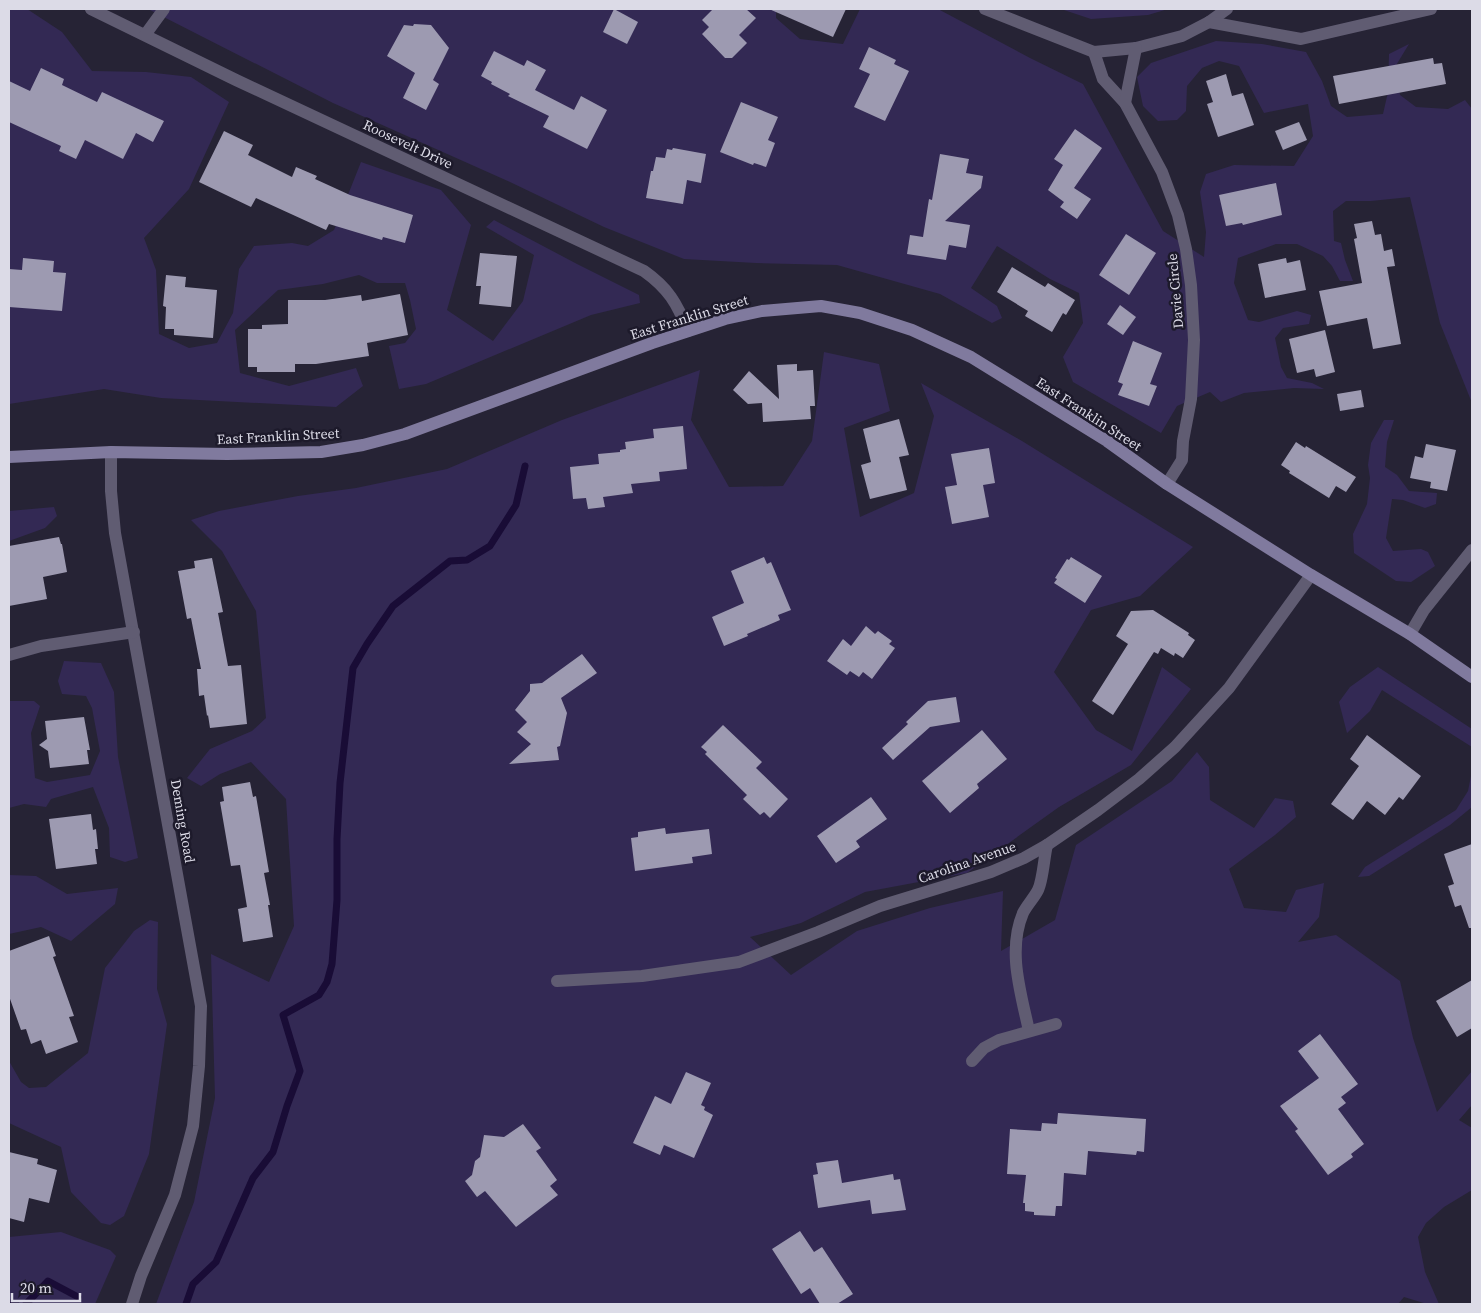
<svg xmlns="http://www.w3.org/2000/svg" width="1481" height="1313" font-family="'Source Serif 4',serif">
	<rect width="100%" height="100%" fill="#262335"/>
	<g fill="#332954">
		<path d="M9 9H27L62 32 92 71 146 72 191 77 229 102 189 189 144 238 156 270 159 334 189 348 217 343 233 313 239 269 254 246 292 243 308 246 334 230 361 162 441 190 471 225 447 310 493 341 523 301 534 255 486 227 494 220 577 264 639 295 640 303 591 315 426 384 399 389 389 346 405 343 416 329 410 300 405 283H377L359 275 323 284 278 290 235 330 240 373 289 386 356 368 363 386 336 407 161 398 104 389 9 404Z"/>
		<path d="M148 9H776V18L800 39 843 44 860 9H938L1030 58 1083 84 1163 231 1204 257 1206 232 1200 192 1206 174 1234 165 1294 166 1313 136 1308 104 1264 113 1239 66 1219 61 1202 68 1187 86 1186 111 1177 120 1158 121 1143 106 1137 77 1151 63 1216 41 1262 44 1306 52 1322 81 1331 106 1347 117 1383 114 1388 92 1389 54 1409 44 1395 67 1400 95 1416 107 1448 109 1465 100 1472 109V403L1440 323 1410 197 1371 201H1346L1333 211 1334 241 1341 243 1345 260 1353 281H1340L1332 266 1323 256 1297 244H1276L1238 258 1234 283 1248 320 1259 322 1297 311 1311 315 1309 324 1283 328 1275 338 1281 367 1287 378 1312 383 1324 389 1294 388 1244 393 1221 402 1210 392 1177 406 1161 433 1073 382 1063 357 1083 323 1079 293 1050 279 997 246 971 288 997 306 1002 318 992 323 940 294 837 265 756 263 684 259 604 227 510 182 333 103Z"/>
		<path d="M1061 9H1168L1148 15 1091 19Z"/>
		<path d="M824 352 879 364 890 411 844 428 860 517 914 493 934 416 921 383 1022 441 1193 547 1140 596 1091 610 1054 672 1096 730 1132 751 1162 667 1191 689 1131 765 1059 807 967 873 865 892 801 923 750 937 791 975 857 931 930 908 1003 891 1001 951 1055 920 1076 845 1172 781 1197 752 1209 767 1210 800 1254 828 1275 798 1293 801 1296 817 1275 835 1229 869 1244 908 1286 912 1296 890 1324 883 1319 917 1298 942 1336 935 1400 981 1413 1038 1437 1112 1472 1071V1105L1459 1120 1472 1128V1190L1444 1207 1426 1223 1418 1237 1425 1272 1439 1304H1427L1404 1297 1398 1304H156L194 1202 215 1098 211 954 269 982 294 926 286 799 251 762 220 774 201 786 187 778 210 749 252 731 266 718 256 611 222 551 191 520 219 511 298 496 356 488 447 469 562 420 700 370 691 420 729 487 783 486 812 441Z"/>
		<path d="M1384 420H1394L1387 442 1385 467 1397 475 1409 491 1437 493 1436 504 1425 508 1403 500 1392 499 1386 538 1393 551 1421 549 1428 552 1435 566 1411 582 1396 581 1354 553 1353 534 1367 504 1370 478 1368 465 1371 443Z"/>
		<path d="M54 507 57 516 45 528 9 541V511Z"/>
		<path d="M64 661 101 663 114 692 118 757 138 858 125 862 110 857 109 828 93 787 51 799 46 807 24 804 9 808V701H34L40 706 31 733 35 778 47 782 90 775 100 751 92 708 86 696 62 694 58 681Z"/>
		<path d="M1378 667 1472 729V747L1382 690 1370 711 1347 733 1339 702 1350 687Z"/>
		<path d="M1471 776H1472V807L1450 825 1369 876 1358 877 1365 867 1456 810 1468 791Z"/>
		<path d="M9 875 36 876 67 894 118 888 115 904 71 941 41 927 9 934Z"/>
		<path d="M150 920 158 922 157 989 167 1024 149 1154 124 1216 110 1225 101 1223 71 1192 61 1147 9 1123V1061L21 1082 29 1088 46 1087 88 1053 105 968 134 931Z"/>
		<path d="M61 1232 110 1250 116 1256 95 1304H9V1237Z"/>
	</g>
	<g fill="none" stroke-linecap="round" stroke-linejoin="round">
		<g stroke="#190c36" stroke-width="7">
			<path d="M9 1303 16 1304"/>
			<path d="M26 1304 48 1281 78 1297"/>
			<path d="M186 1304 193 1284 216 1262 253 1178 273 1152 287 1106 300 1071 283 1015 319 995 327 982 332 964 337 900V839L340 783 353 668 367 644 393 606 450 561 467 560 490 546 516 505 525 466"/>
		</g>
	</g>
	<g fill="#9d9ab1">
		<path d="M614 9 638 22 627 44 603 32Z"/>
		<path d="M713 9H746L756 18 739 35 747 43 732 58H725L702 34 709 27 702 20Z"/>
		<path d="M769 9H846L833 37Z"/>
		<path d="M414 24 431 25 449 48 433 80 439 84 426 110 403 98 415 73 387 56 404 25 413 26Z"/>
		<path d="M869 47 896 60 894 64 909 71 885 121 854 107 870 74 859 69Z"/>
		<path d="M494 51 524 66 527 60 546 70 535 90 574 110 581 96 607 110 587 149 543 127 549 116 508 96 510 94 491 84 492 82 481 76Z"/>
		<path d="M1433 58 1434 64 1442 63 1446 84 1339 104 1333 76Z"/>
		<path d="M41 68 64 79 62 85 97 102 102 92 164 121 153 142 136 133 123 159 85 140 76 159 59 151 61 146 9 122V81L30 91Z"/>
		<path d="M1226 74 1232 96 1243 93 1254 125 1218 137 1207 104 1213 102 1206 81Z"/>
		<path d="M741 102 778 117 768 140 775 143 766 167 754 163 753 165 720 152Z"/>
		<path d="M1299 122 1307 140 1283 150 1275 131Z"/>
		<path d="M1075 129 1102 148 1074 188 1091 199 1077 219 1060 207 1064 202 1048 190 1063 165 1054 159Z"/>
		<path d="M224 131 253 145 248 155 292 177 296 167 317 176 315 179 350 195 413 215 405 243 383 237 382 240 329 224 326 230 256 198 251 207 199 182Z"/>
		<path d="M673 148 706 154 701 183 687 180 683 204 646 198 651 171H653L656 157 665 158 667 149 672 150Z"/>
		<path d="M940 154 969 159 966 173 983 176 981 188 945 221 970 225 966 248 949 245 946 260 907 254 910 235 923 237 929 199 932 200Z"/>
		<path d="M1276 183 1282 215 1243 225 1242 223 1226 226 1219 195Z"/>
		<path d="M1372 221 1375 235 1381 234 1384 251 1392 249 1395 266 1387 267 1401 344 1373 349 1367 318 1327 326 1319 291 1362 283 1354 239 1357 238 1354 224Z"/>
		<path d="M1126 234 1156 253 1129 295 1099 275Z"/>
		<path d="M480 253 517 256 511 307 479 304 481 286H476Z"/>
		<path d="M23 258 54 261 53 272 66 273 62 311 9 307V269L22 270Z"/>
		<path d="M1286 258 1287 263 1300 260 1306 290 1265 298 1258 264Z"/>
		<path d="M1012 267 1045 287 1048 283 1075 300 1066 315 1063 313 1052 332 1025 316 1028 311 997 292Z"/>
		<path d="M166 275 186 277 185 287 217 290 213 338 174 335V329H165L166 307 163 306Z"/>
		<path d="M400 294 408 335 367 343 369 356 316 364H295V372H257V367H248V329H262V325L288 324V300H325L361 295 362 301Z"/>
		<path d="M1120 305 1136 317 1123 335 1107 324Z"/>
		<path d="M1325 330 1335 372 1316 377 1314 369 1297 373 1289 339Z"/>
		<path d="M1133 341 1162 353 1150 384 1157 386 1149 406 1118 395 1123 384 1118 382Z"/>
		<path d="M797 364V371L813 370 815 406H810L811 419 763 422 762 403 748 404 733 390 749 371 779 399 777 365Z"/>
		<path d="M1361 390 1364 407 1340 411 1337 394Z"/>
		<path d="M899 419 909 455 899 457 907 490 870 499 861 465 871 462 863 429Z"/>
		<path d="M683 426 687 469 659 472 660 481 631 484 633 493 603 497 605 507 588 509 586 498 573 499 570 467 599 464 598 454 620 452V450L626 449 625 442 654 438 653 429Z"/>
		<path d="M1296 442 1305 448 1306 446 1356 477 1346 492 1336 486 1329 498 1289 473 1290 471 1281 465Z"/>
		<path d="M1426 444 1456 450 1447 491 1430 488 1431 482 1410 478 1415 456 1423 458Z"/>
		<path d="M989 448 995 483 983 485 989 517 952 524 945 487 957 485 951 454Z"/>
		<path d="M59 537 61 544H62L67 572 43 577 47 599 9 606V546Z"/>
		<path d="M764 557 767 564 771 562 791 610 778 615 780 620 747 634 748 636 724 646 712 617 744 603 731 571Z"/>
		<path d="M1071 557 1102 576 1085 603 1054 583 1057 579 1055 578 1067 559 1069 560Z"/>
		<path d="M212 558 223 612 218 613 228 666 241 665 247 724 210 728 208 715 207 716 204 695 199 696 197 669H201L191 618 187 619 178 571 195 568 194 561Z"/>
		<path d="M1153 610 1189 633 1188 635 1195 640 1183 658 1175 653 1174 656 1161 648 1158 654 1154 652 1113 715 1092 701 1128 644 1116 636 1131 611Z"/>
		<path d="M866 626 875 634 878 631 892 641 889 644 895 648 872 679 863 672 859 677 850 671 847 675 827 661 843 639 851 646Z"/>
		<path d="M582 654 597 673 561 698 567 713 560 746 557 747 559 760 509 764 531 744 517 732 527 722 515 710 530 691V684L542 683Z"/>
		<path d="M956 697 960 722 930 727 893 760 882 748 908 724 906 722 928 701Z"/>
		<path d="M84 717 90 750H87L89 764 50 768 48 751 39 745 47 739 45 721Z"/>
		<path d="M723 725 762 762 756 768 788 799 770 818 764 812 760 815 743 799 747 795 705 754 707 752 701 747Z"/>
		<path d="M982 730 1007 759 977 784 979 788 950 813 922 781Z"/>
		<path d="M1367 735 1421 776 1403 800 1399 797 1385 815 1367 801 1353 820 1331 804 1359 766 1350 759Z"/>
		<path d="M250 782 253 797 256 796 269 872 264 873 270 905H268L273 937 243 942 238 909 247 907 240 865 231 866 220 802 224 801 222 787Z"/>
		<path d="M871 797 887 819 856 841 860 847 836 863 817 836Z"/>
		<path d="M91 814 93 830 96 829 98 849H95L97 864 56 869 49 819Z"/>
		<path d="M665 828 666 834 709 829 712 854 692 857 693 863 635 871 631 838 638 837V832Z"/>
		<path d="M1472 844V928H1469L1461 905 1455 907 1448 886 1454 884 1444 854Z"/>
		<path d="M49 936 56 956 53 957 74 1016 69 1017 78 1042 46 1054 41 1040 31 1044 26 1029 21 1030 9 996V951Z"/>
		<path d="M1472 980V1028L1457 1037 1436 1001Z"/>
		<path d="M1320 1034 1358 1084 1341 1097 1346 1103 1338 1109 1364 1144 1351 1154 1353 1157 1328 1175 1295 1131 1298 1129 1280 1106 1319 1078 1298 1051Z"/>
		<path d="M686 1072 711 1083 701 1105 705 1107 704 1110 713 1115 694 1158 664 1145 660 1155 633 1143 655 1096 671 1104Z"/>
		<path d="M1058 1113 1146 1119 1144 1152 1137 1151 1136 1155 1088 1151 1086 1175 1064 1173 1062 1206H1056L1055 1216 1034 1215V1212L1025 1211V1203H1023L1026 1175 1007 1174 1010 1129 1041 1131 1042 1123 1057 1124Z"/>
		<path d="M523 1124 541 1148 536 1151 557 1180 550 1186 558 1195 516 1227 485 1191 477 1197 465 1181 472 1175 475 1161 480 1157 484 1135 504 1137Z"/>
		<path d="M9 1152 38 1159 37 1164 57 1170 49 1203 29 1198 24 1222 9 1218Z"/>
		<path d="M838 1160 842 1183 893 1174 894 1180 900 1179 906 1210 872 1214 870 1200 818 1208 813 1175 818 1174 816 1163Z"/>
		<path d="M800 1231 814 1252 822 1247 853 1294 837 1304H820L810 1288 801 1294 772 1249Z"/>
	</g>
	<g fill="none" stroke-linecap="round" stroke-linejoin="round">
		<g stroke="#605c72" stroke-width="12">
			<path d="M91 9 236 80 644 271C668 288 677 303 688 331"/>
			<path d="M985 9 1094 52 1136 48 1182 36 1209 22 1227 9"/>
			<path d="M1209 22 1301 39 1431 9"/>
			<path d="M145 35 164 9"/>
			<path d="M1094 52 1103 79 1125 103 1162 172 1178 215 1186 249 1191 285 1194 340 1191 399 1183 441 1182 460 1167 484"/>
			<path d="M1125 103 1136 48"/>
			<path d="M111 452V491L115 533 201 1006 199 1066 193 1126 175 1195 141 1276 132 1304"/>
			<path d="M1410 634 1424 610 1472 550"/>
			<path d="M9 655 41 646 134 632"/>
			<path d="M557 981 642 976 739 962 818 932 880 906 991 872 1024 858 1047 845 1098 810 1139 779 1175 747 1229 688 1311 575"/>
			<path d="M1029 1031C1021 993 1007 951 1023 913 1027 905 1034 898 1038 890 1043 880 1044 857 1047 845"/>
			<path d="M972 1061 984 1048 999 1040 1056 1024"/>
		</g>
		<path stroke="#807a9e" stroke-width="12" d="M9 457 111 452 227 454 321 452 363 445 405 434 652 343 725 319 762 311 821 306 860 313 912 330 971 357 1107 441 1167 484 1311 575 1410 634 1472 677"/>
	</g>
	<g text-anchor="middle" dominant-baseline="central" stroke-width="5" stroke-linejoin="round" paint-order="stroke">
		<g font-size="14" fill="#dcdbe7" stroke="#1d1a2b">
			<text transform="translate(408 144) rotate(25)">Roosevelt Drive</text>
			<text transform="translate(1175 291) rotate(-95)">Davie Circle</text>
			<text transform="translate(689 317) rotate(-17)">East Franklin Street</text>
			<text transform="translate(1089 414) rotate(33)">East Franklin Street</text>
			<text transform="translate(278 436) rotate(-3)">East Franklin Street</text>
			<text transform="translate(183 821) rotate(80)">Deming Road</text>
			<text transform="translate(967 862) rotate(-19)">Carolina Avenue</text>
		</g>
	</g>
	<rect width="1481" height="1313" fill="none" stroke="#dcdbe7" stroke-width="20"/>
	<path d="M12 1293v8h68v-8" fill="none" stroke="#dcdbe7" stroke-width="2.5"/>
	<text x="20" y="1293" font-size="15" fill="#dcdbe7" stroke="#1d1a2b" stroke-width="4" paint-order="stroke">20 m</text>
</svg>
